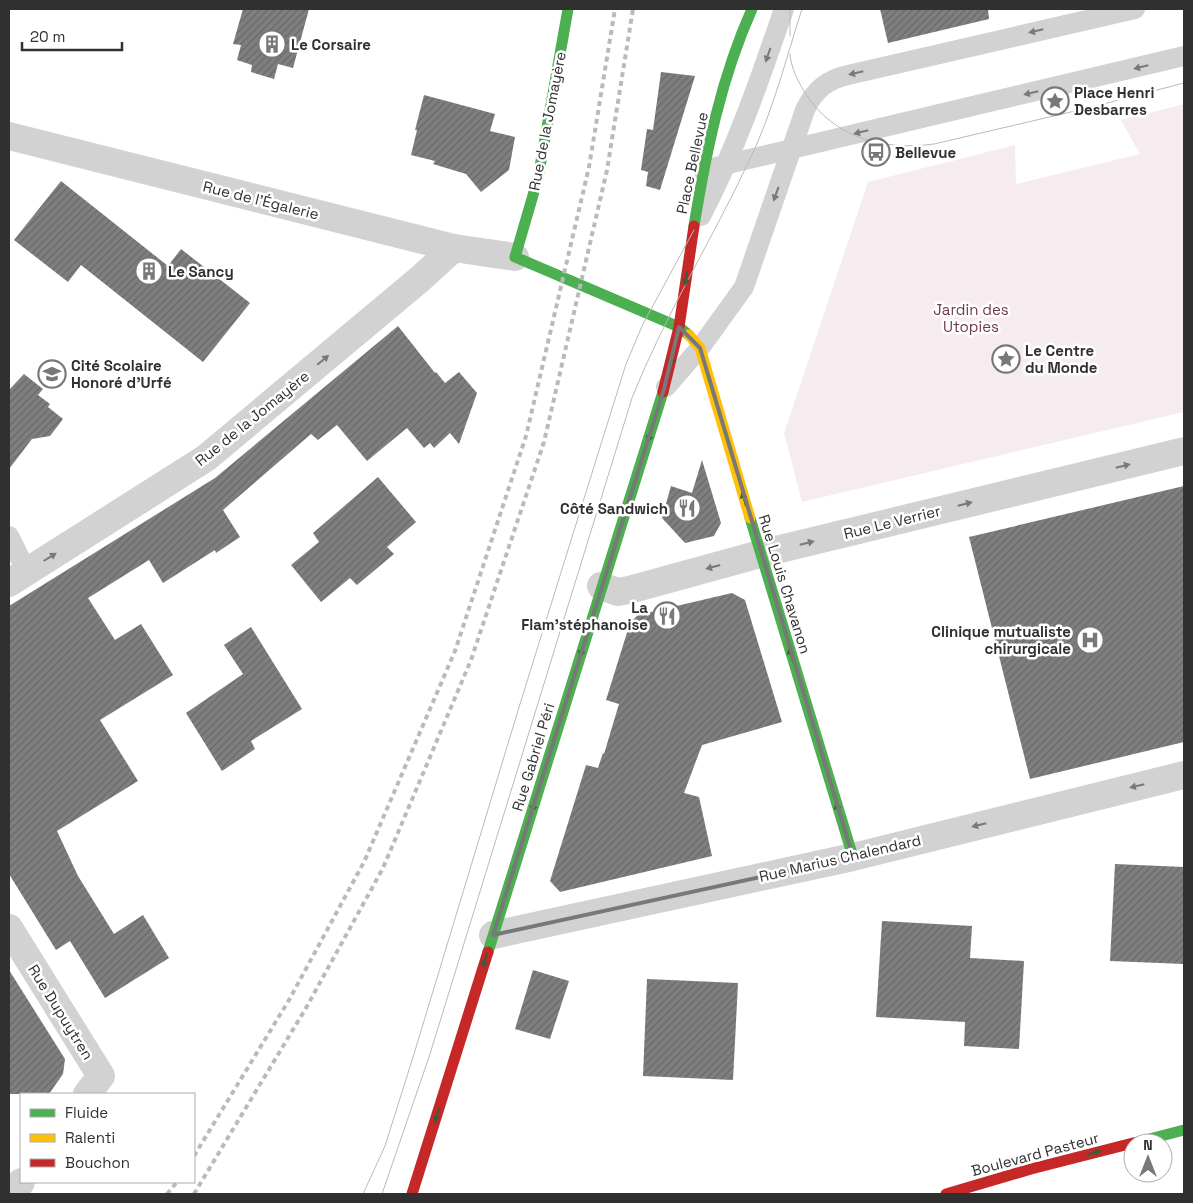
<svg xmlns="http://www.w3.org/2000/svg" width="1193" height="1203" font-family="'Space Grotesk',sans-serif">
	<defs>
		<pattern id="building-hatch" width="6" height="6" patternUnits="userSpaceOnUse" patternTransform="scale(1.25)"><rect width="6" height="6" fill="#7f7f7f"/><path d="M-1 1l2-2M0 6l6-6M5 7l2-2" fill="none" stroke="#686868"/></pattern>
	</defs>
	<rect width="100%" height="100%" fill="#fff"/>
	<path fill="#f6ecef" d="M1184 104V412L802 502 784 433 868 182 1015 145 1016 184 1140 154 1121 120Z"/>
	<g fill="url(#building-hatch)">
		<path d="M243 9H309L293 68 278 64 274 79 251 72 252 65 237 60 241 45 233 44Z"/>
		<path d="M880 9H988L989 19 888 43Z"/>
		<path d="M661 72 695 76 660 190 646 186 648 172 641 170 647 129 653 130Z"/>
		<path d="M424 95 495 114 490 131 515 137 509 170 481 192 466 174 433 164 435 161 411 155 417 130H415Z"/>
		<path d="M61 181 168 266 181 249 250 303 203 362 81 265 68 282 14 240Z"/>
		<path d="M398 326 435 373 436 372 445 383 459 372 477 393 459 444 450 433 434 448 430 443 424 448 407 428 367 461 337 425 318 440 311 434 223 510 240 537 216 553 215 550 163 583 149 560 88 598 115 640 141 624 173 675 100 720 138 781 57 831 78 876 114 934 143 915 169 958 105 998 70 941 56 950 9 874V606L215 478Z"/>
		<path d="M24 374 43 389 38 395 50 404 48 407 63 419 50 436 32 439 9 469V390Z"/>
		<path d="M702 460 721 523 714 536 685 543 662 518 671 486 692 493Z"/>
		<path d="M378 477 416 522 387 547 394 554 357 585 350 578 321 602 291 565 319 542 313 533Z"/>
		<path d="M1184 486V742L1030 779 969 537Z"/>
		<path d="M732 593 745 600 782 722 702 745 684 793 699 797 712 856 560 892 550 881 586 765 598 768 603 753 604 754 619 704 606 700 630 623 638 615Z"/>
		<path d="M251 627 302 709 251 741 255 749 222 771 186 713 243 674 224 645Z"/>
		<path d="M1115 864 1184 867V964L1110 961Z"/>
		<path d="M882 921 972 926 970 958 1024 961 1019 1049 964 1046 965 1022 876 1017Z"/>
		<path d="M9 970 65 1059 63 1074 49 1094H9Z"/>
		<path d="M533 970 569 981 550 1039 515 1029Z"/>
		<path d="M647 979 738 983 733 1080 643 1076Z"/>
	</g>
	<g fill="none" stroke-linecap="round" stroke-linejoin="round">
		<g stroke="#d2d2d2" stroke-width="20">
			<path d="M703 170 1184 56"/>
			<path d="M701 216C736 149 760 79 784 9"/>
			<path d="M666 387 700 348 744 287 805 110C815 89 827 80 848 75L1135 9"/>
			<path d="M9 536 27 572"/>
		</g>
		<g stroke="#d2d2d2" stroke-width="28">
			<path d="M9 136 454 248 515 257"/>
			<path d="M9 583 206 458 420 279 454 248"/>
			<path d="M601 586 618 592 629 590 760 554 1184 451"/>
			<path d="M9 928 101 1076 87 1094"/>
			<path d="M493 935 853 857 1184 775"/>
			<path d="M12 1194 21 1182"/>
		</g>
		<g stroke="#4caf50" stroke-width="11">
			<path d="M568 9 538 178 515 257 679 327 689 335"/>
			<path d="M694 226C706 152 721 78 752 9"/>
			<path d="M750 518 853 857"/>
			<path d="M488 952 663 392"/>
			<path d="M1134 1143 1184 1130"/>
		</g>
		<path stroke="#ffc107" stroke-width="11" d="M689 335 700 348 750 518"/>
		<g stroke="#c62828" stroke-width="11">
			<path d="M663 392 679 327 694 226"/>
			<path d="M412 1194 488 952"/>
			<path d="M946 1194 1031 1169 1133 1143"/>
		</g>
		<g stroke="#bababa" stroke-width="1">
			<path d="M790 36V9"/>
			<path d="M790 54C791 68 798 81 805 93 834 138 883 151 934 144L1092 107 1184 83"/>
			<path d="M363 1194 385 1146 414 1054 520 704 626 364 643 324 694 230"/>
			<path d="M382 1194 430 1054 632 398C665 315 712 240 750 159 773 111 786 59 802 9"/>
		</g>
		<g stroke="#bababa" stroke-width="4" stroke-dasharray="5 4" stroke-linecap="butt">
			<path d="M194 1156 289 1000 364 862 455 651 526 436 589 167 615 9"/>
			<path d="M167 1194 177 1182"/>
			<path d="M194 1194 306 1008 383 868 471 660 544 442 607 170 633 9"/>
		</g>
	</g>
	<defs><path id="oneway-solid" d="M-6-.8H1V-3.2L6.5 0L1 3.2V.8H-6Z" transform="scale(1.25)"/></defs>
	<g fill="#797979">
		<use href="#oneway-solid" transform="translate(1036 31) rotate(167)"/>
		<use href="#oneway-solid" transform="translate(768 55) rotate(109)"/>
		<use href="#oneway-solid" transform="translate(1141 67) rotate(166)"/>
		<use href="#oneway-solid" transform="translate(856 73) rotate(167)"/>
		<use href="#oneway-solid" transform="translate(1031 93) rotate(167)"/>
		<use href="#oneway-solid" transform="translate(861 132) rotate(166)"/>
		<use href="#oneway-solid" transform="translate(776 194) rotate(110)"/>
		<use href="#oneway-solid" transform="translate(323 360) rotate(-40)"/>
		<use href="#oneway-solid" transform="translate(1123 466) rotate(-14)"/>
		<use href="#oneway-solid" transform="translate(965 504) rotate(-14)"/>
		<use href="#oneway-solid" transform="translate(807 543) rotate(-14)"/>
		<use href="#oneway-solid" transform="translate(50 557) rotate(-32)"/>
		<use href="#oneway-solid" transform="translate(713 567) rotate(165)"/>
		<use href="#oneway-solid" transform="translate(1137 786) rotate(167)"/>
		<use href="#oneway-solid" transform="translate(979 825) rotate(166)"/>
	</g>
	<g fill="#3a5c3b">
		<use href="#oneway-solid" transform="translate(686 278) rotate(99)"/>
		<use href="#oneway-solid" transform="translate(672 358) rotate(103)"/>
		<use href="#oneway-solid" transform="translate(650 435) rotate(108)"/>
		<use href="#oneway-solid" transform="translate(744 499) rotate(-106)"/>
		<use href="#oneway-solid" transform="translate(582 650) rotate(107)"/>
		<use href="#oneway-solid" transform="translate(791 655) rotate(-107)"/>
		<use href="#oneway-solid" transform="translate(534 805) rotate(107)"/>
		<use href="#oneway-solid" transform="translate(838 810) rotate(-107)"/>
		<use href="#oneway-solid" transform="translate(485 960) rotate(107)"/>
		<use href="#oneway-solid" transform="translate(437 1115) rotate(107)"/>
		<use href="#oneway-solid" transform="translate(1094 1153) rotate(-14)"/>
	</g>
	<path fill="none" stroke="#787878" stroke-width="4" stroke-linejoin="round" d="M679 327 700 348 853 857 493 935 664 389Z"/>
	<defs>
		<g id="building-ring" transform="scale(1.4375)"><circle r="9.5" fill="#fff" stroke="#787878" stroke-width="1.5"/><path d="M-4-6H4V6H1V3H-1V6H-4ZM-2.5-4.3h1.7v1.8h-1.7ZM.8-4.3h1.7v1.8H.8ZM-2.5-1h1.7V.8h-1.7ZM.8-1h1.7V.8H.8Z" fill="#787878"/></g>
		<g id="sight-ring" transform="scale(1.4375)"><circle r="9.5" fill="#fff" stroke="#787878" stroke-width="1.5"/><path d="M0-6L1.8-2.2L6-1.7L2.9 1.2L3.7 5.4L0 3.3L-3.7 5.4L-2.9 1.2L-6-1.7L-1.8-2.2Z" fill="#787878"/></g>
		<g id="bus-ring" transform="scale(1.4375)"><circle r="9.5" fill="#fff" stroke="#787878" stroke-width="1.5"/><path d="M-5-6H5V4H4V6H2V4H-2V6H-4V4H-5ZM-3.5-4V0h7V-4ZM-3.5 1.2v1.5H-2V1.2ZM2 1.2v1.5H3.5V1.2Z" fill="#787878"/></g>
		<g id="school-ring" transform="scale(1.4375)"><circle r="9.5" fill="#fff" stroke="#787878" stroke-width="1.5"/><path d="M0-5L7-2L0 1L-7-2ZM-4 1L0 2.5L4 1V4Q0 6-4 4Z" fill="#787878"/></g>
		<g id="restaurant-ring" transform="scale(1.4375)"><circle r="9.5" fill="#fff" stroke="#787878" stroke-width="1.5"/><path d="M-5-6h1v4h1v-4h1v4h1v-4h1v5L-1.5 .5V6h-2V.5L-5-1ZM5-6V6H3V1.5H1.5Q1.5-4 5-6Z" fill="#787878"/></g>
		<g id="hospital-ring" transform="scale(1.4375)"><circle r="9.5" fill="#fff" stroke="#787878" stroke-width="1.5"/><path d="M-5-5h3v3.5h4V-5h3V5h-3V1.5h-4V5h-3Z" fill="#787878"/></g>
	</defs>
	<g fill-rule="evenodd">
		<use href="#building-ring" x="272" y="44"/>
		<use href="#sight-ring" x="1055" y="101"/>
		<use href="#bus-ring" x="876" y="152"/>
		<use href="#building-ring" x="149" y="271"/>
		<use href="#sight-ring" x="1006" y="359"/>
		<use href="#school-ring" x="52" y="374"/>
		<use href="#restaurant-ring" x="687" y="508"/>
		<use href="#restaurant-ring" x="667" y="616"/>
		<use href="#hospital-ring" x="1090" y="640"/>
	</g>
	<g text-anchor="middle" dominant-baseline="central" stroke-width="5" stroke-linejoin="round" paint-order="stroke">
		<g font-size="15" font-weight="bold" fill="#303030" stroke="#fff" text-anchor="start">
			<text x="291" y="44">Le Corsaire</text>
			<text x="1074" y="92">Place Henri<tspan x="1074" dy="17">Desbarres</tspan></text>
			<text x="895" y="152">Bellevue</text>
			<text x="168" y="271">Le Sancy</text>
			<text x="1025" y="350">Le Centre<tspan x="1025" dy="17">du Monde</tspan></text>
			<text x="71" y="365">Cité Scolaire<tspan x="71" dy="17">Honoré d'Urfé</tspan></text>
			<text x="668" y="508" text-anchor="end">Côté Sandwich</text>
			<text x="648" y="607" text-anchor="end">La<tspan x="648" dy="17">Flam'stéphanoise</tspan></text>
			<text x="1071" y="631" text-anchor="end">Clinique mutualiste<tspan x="1071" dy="17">chirurgicale</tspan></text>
		</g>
		<g font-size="15" fill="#303030" stroke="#fff">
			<text transform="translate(547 121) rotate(-79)">Rue de la Jomayère</text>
			<text transform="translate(692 163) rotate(-78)">Place Bellevue</text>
			<text transform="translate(261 200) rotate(14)">Rue de l'Égalerie</text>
			<text transform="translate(252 418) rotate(-39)">Rue de la Jomayère</text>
			<text transform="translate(892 522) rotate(-14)">Rue Le Verrier</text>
			<text transform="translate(785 584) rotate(73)">Rue Louis Chavanon</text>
			<text transform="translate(533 757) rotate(-73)">Rue Gabriel Péri</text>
			<text transform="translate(840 858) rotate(-13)">Rue Marius Chalendard</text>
			<text transform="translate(61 1012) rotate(58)">Rue Dupuytren</text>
			<text transform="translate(1035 1154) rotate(-15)">Boulevard Pasteur</text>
		</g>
		<g font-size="15" fill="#6f3a46" stroke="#fff">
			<text x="971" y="309">Jardin des<tspan x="971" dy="17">Utopies</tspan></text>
		</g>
	</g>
	<rect width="1193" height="1203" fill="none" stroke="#303030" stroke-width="20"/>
	<rect x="20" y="1093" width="175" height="90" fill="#ffffff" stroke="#acacac"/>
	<rect x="30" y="1109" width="25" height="8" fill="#4caf50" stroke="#acacac"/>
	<text x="65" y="1118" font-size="15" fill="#303030">Fluide</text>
	<rect x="30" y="1134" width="25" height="8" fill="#ffc107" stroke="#acacac"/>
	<text x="65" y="1143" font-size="15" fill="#303030">Ralenti</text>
	<rect x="30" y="1159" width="25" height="8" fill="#c62828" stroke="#acacac"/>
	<text x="65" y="1168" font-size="15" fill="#303030">Bouchon</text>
	<g transform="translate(1148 1158)"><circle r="24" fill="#ffffff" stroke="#acacac"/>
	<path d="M0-4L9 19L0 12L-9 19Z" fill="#787878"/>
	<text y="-8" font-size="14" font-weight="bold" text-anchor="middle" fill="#303030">N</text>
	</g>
	<path d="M22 42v8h100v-8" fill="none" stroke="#303030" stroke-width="2.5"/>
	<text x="30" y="42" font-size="15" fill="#303030" stroke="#ffffff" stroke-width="4" paint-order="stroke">20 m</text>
</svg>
